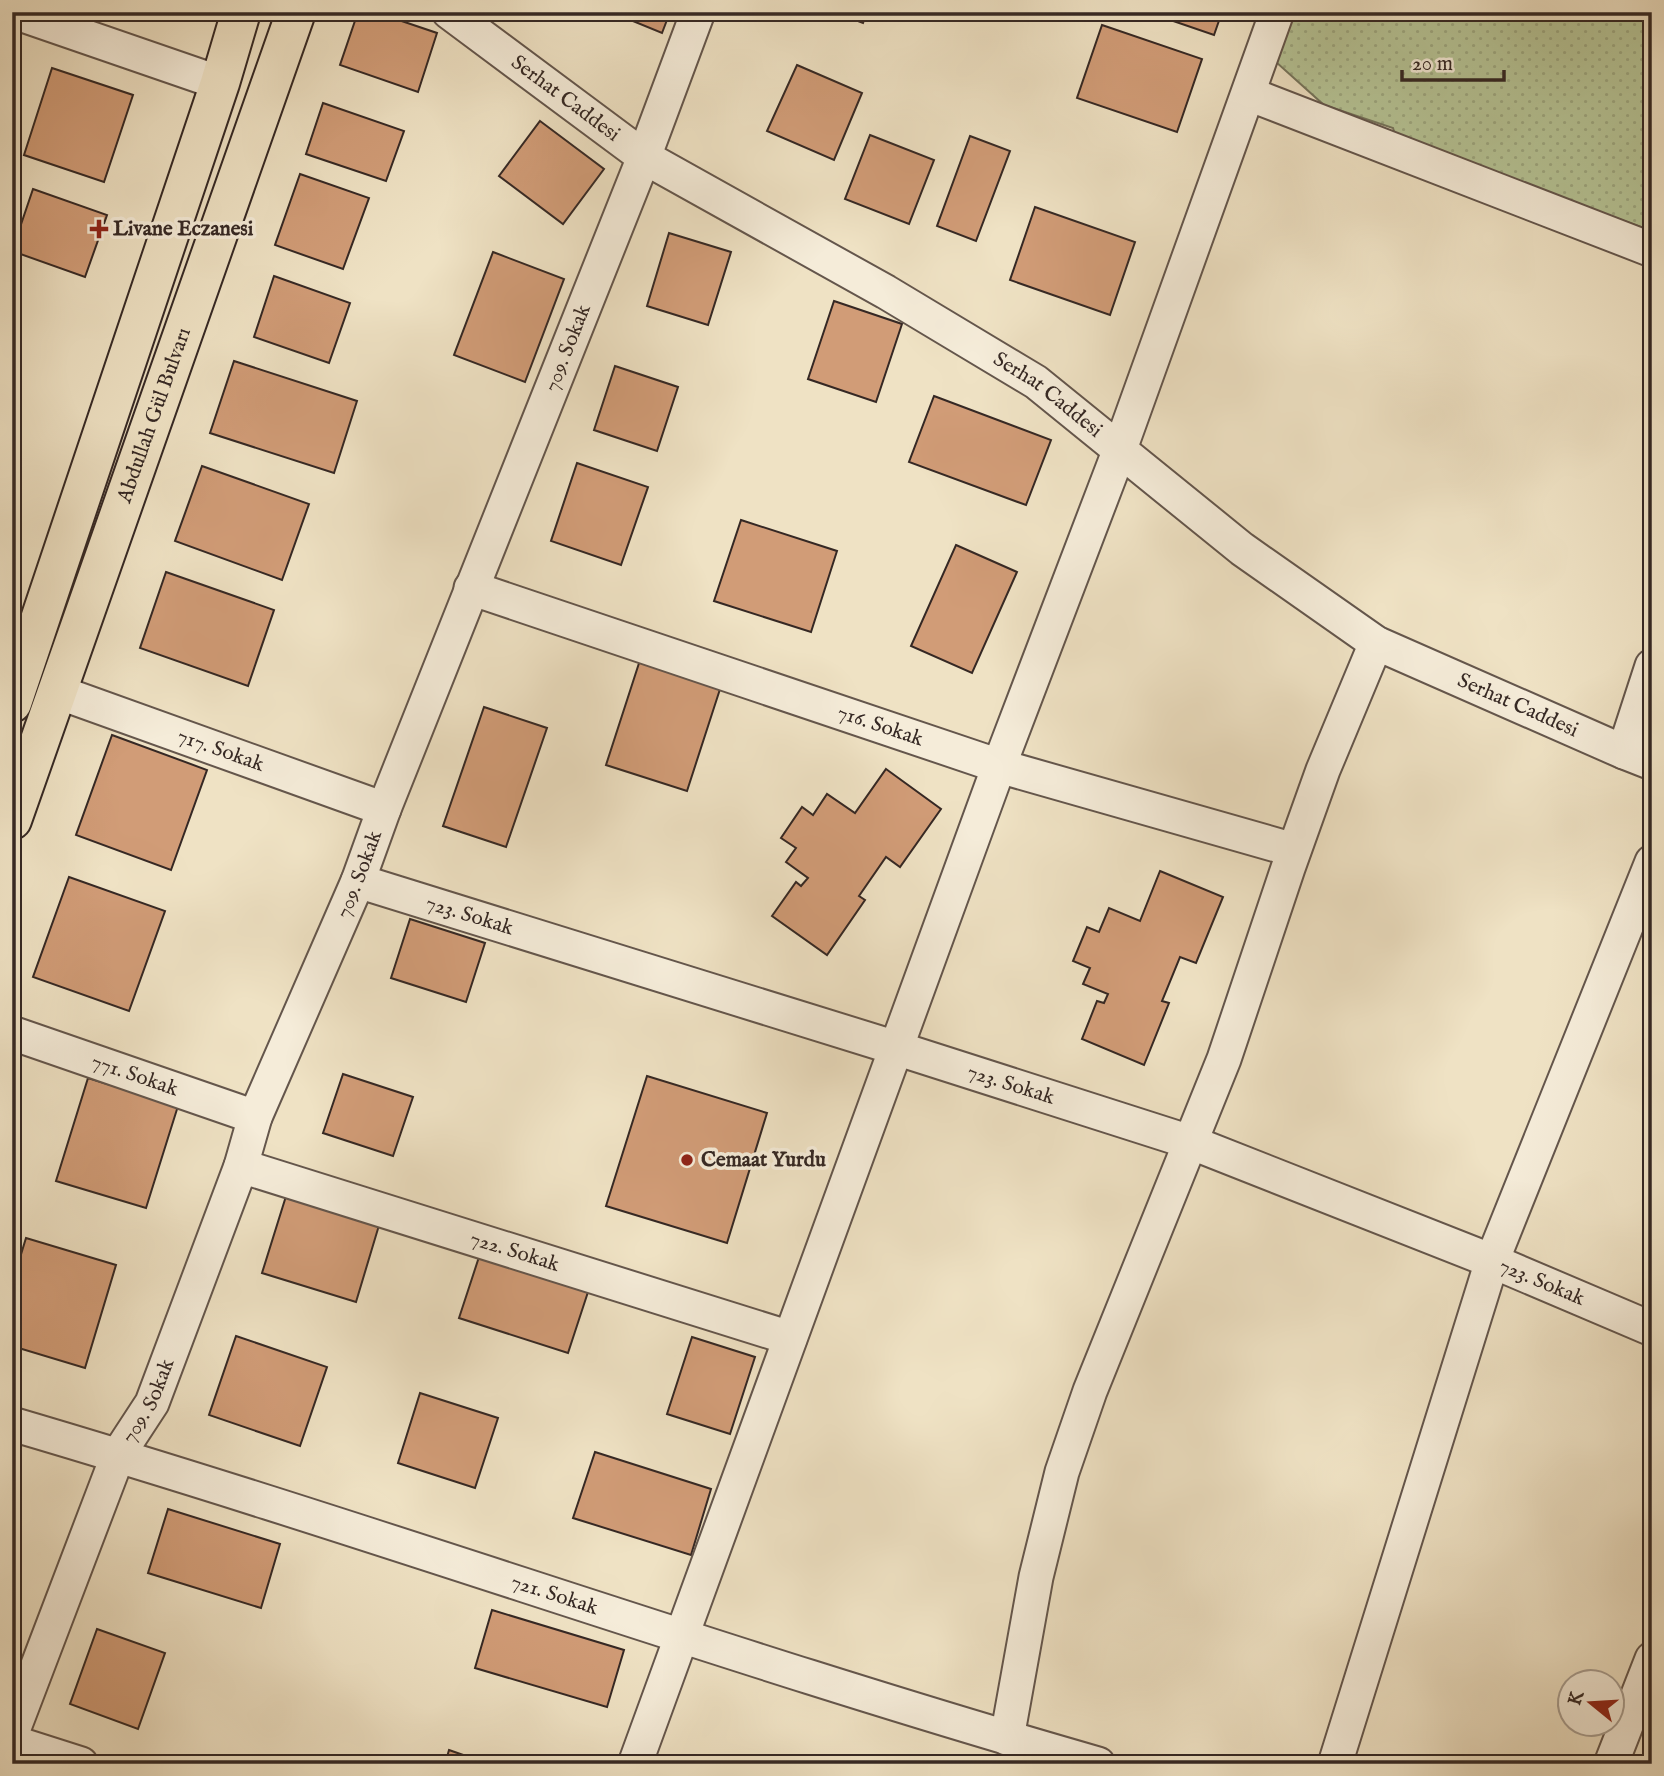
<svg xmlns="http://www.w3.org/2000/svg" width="1664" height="1776" font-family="'IM FELL English',serif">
	<defs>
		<pattern id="grass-dots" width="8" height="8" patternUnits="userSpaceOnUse" patternTransform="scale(1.75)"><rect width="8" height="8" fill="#b6c496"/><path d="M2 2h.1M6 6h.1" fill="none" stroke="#9da881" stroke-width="1.8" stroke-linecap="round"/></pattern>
	</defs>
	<rect width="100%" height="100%" fill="#efe2c4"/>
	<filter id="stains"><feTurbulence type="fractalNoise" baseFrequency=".00286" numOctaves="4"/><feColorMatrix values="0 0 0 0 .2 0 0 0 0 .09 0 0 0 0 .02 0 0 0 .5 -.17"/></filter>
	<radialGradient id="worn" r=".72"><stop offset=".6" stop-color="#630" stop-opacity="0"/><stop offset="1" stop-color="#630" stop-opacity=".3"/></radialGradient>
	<path fill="url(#grass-dots)" stroke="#76765d" stroke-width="2" d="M1292 12H1652V231L1396 138 1393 128 1324 105 1276 62Z"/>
	<g fill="#d19c77" stroke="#352824" stroke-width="2">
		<path d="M358 12H375L437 33 418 92 340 65Z"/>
		<path d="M611 12H670L662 33Z"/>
		<path d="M834 12H867L863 23Z"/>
		<path d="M1147 12H1222L1214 35Z"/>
		<path d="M1102 25 1202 59 1177 132 1077 98Z"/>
		<path d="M797 65 862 93 834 160 767 131Z"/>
		<path d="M52 68 133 95 104 182 24 155Z"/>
		<path d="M323 103 404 131 386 181 306 154Z"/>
		<path d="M540 121 604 169 563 224 499 176Z"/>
		<path d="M870 135 934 160 909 224 845 199Z"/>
		<path d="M970 136 1010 151 976 241 937 226Z"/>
		<path d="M300 174 369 198 343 269 275 245Z"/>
		<path d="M33 189 107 215 85 277 12 251Z"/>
		<path d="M1035 207 1135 242 1110 315 1010 280Z"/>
		<path d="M669 233 731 252 708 325 647 306Z"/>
		<path d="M493 252 564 279 525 382 454 355Z"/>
		<path d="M274 276 350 303 329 363 254 337Z"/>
		<path d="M834 301 902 324 876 402 808 379Z"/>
		<path d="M234 361 357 401 334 473 210 433Z"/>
		<path d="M615 366 678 387 657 451 594 430Z"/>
		<path d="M934 396 1051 440 1026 505 909 462Z"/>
		<path d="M577 463 648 487 621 565 551 541Z"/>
		<path d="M202 466 309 504 282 580 175 541Z"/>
		<path d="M741 520 837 551 811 632 714 601Z"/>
		<path d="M956 545 1017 572 972 673 911 646Z"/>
		<path d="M166 572 274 610 248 686 140 648Z"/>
		<path d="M641 657 722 683 687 791 606 765Z"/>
		<path d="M484 707 547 728 506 847 443 826Z"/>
		<path d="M112 735 207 770 171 870 76 835Z"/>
		<path d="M886 769 941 809 900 867 886 857 859 896 865 900 827 955 772 916 796 882 801 886 808 878 786 862 796 848 781 838 802 807 813 815 827 794 855 813Z"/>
		<path d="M1160 871 1223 897 1196 963 1180 957 1162 1001 1169 1003 1144 1065 1082 1039 1097 1001 1104 1003 1108 994 1083 984 1090 968 1073 961 1087 927 1099 932 1109 908 1140 921Z"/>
		<path d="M69 877 165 911 129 1011 33 977Z"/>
		<path d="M410 919 485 943 466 1002 391 978Z"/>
		<path d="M343 1074 413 1097 393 1156 323 1133Z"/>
		<path d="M647 1076 767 1113 727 1243 606 1206Z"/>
		<path d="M88 1078 178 1106 146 1208 56 1181Z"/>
		<path d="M287 1193 380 1222 356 1302 262 1273Z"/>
		<path d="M26 1238 116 1265 85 1368 12 1346V1284Z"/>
		<path d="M479 1257 588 1292 568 1353 459 1318Z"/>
		<path d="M236 1336 327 1367 300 1446 209 1415Z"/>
		<path d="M692 1337 755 1357 730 1434 667 1414Z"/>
		<path d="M420 1393 498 1418 475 1488 398 1463Z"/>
		<path d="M595 1452 711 1489 691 1555 573 1518Z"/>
		<path d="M168 1509 280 1544 261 1608 148 1573Z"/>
		<path d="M492 1610 624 1650 607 1707 475 1668Z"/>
		<path d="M97 1629 165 1653 138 1729 70 1704Z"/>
		<path d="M449 1750 489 1764H445Z"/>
	</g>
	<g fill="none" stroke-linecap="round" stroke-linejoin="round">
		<g stroke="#64564c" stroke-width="37">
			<g id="minor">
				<path d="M14 12 220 83"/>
				<path id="s1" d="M449 12 644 157 886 292 1036 382 1242 549 1376 643 1624 752 1652 763"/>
				<path d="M1249 94 1652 250"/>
				<path id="s2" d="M471 588 999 766 1294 850"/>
				<path id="s3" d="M58 692 384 809"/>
				<path d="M1624 752 1652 666"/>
				<path id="s4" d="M358 881 896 1048 1190 1142 1492 1261 1652 1329"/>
				<path id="s5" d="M12 1033 255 1117"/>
				<path id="s6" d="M241 1166 790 1338"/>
				<path id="s7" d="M12 1424C376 1531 734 1660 1098 1764"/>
				<path id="s8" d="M12 1733 118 1455 152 1403 241 1166 255 1117 358 881 384 809 644 157 698 12"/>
				<path d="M1007 1738 1036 1577 1062 1472 1090 1391 1224 1059 1288 868 1323 770 1376 643"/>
				<path d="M12 1742 81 1764"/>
				<path d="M635 1764 999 766 1120 449 1277 12"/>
				<path d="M1335 1764 1492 1261 1652 862"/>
				<path d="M1611 1764 1652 1659"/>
			</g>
		</g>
		<g stroke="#352824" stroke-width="42">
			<g id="major">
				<path d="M12 703 220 83 241 12"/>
				<path id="s9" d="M12 820 296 12"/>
			</g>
		</g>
		<use href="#minor" stroke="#f5ecd9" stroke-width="33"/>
		<use href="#major" stroke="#efe2c4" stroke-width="38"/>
	</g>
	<g fill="#8f2418" stroke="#f5ecd9" stroke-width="2.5">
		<path d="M95.5 218.5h7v7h7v7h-7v7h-7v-7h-7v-7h7z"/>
		<circle cx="687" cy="1160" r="7"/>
	</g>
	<g text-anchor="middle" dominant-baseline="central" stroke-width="7" stroke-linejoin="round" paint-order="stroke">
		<g font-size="21" fill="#352824" stroke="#f5ecd9">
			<text stroke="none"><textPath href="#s1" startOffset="145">Serhat Caddesi</textPath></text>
			<text stroke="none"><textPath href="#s8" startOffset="1494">709. Sokak</textPath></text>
			<text stroke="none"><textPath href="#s1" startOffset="712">Serhat Caddesi</textPath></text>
			<text stroke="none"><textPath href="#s9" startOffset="429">Abdullah Gül Bulvarı</textPath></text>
			<text stroke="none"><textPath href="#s1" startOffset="1279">Serhat Caddesi</textPath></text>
			<text stroke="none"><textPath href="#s2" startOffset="432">716. Sokak</textPath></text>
			<text stroke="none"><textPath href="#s3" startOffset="173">717. Sokak</textPath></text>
			<text stroke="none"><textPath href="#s8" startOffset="928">709. Sokak</textPath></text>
			<text stroke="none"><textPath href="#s4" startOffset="117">723. Sokak</textPath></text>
			<text stroke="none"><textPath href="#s5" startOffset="130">771. Sokak</textPath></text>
			<text stroke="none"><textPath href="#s4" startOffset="684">723. Sokak</textPath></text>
			<text stroke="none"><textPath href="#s6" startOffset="287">722. Sokak</textPath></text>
			<text stroke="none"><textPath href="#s4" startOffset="1251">723. Sokak</textPath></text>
			<text stroke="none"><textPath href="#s8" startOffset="360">709. Sokak</textPath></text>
			<text stroke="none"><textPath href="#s7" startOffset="569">721. Sokak</textPath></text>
		</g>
		<g font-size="21" font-weight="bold" fill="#352824" stroke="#f5ecd9" text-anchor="start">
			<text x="113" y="229">Livane Eczanesi</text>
			<text x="701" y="1160">Cemaat Yurdu</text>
		</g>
	</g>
	<rect width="1664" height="1776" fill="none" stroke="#efe2c4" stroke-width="42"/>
	<rect x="14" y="14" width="1636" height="1748" fill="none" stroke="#352824" stroke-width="3.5"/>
	<rect x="21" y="21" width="1622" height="1734" fill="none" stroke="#352824" stroke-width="2"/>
	<g transform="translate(1591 1703) rotate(288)"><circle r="33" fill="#f5ecd9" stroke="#a89e91" stroke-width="2"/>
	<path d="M0-5L12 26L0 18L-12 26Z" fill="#8f2418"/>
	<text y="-10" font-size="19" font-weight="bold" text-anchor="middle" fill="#352824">K</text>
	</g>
	<path d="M1402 70v10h102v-10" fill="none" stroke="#352824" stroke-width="3.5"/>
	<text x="1412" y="70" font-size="21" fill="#352824" stroke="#f5ecd9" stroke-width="5" paint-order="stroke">20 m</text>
	<rect width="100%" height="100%" filter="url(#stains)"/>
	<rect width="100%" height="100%" fill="url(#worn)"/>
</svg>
